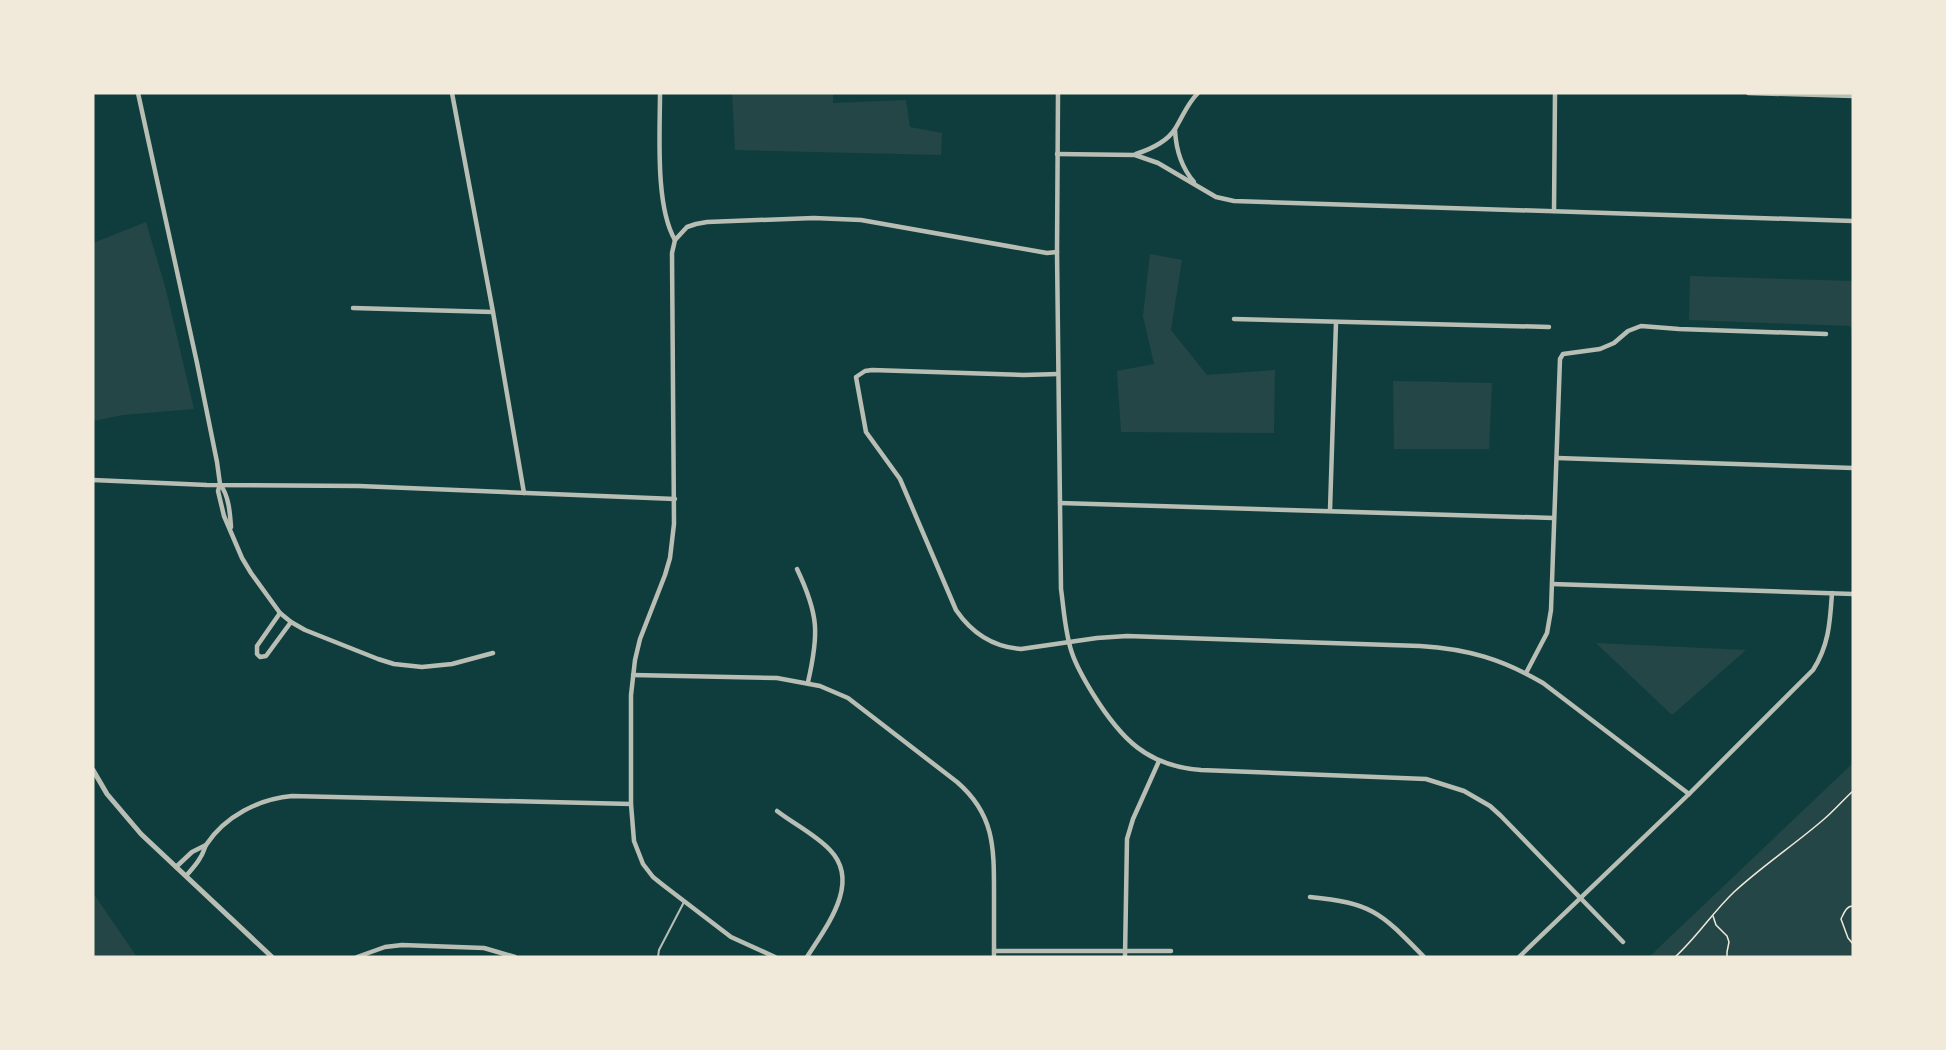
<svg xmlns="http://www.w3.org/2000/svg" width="1946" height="1050" font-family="'Source Serif 4',serif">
	<rect width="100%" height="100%" fill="#0f3d3e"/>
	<g fill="#244646">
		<path d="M732 93H833V103L906 100 910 127 942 133 941 155 735 150Z"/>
		<path d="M146 222 166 290 194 409 123 415 93 421V243Z"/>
		<path d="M1150 254 1182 260 1171 330 1207 375 1275 370 1274 433 1121 432 1117 371 1154 364 1143 316Z"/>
		<path d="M1690 276 1853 281V334L1850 326 1689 320Z"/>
		<path d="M1393 381 1492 383 1489 449H1394Z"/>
		<path d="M1596 643 1746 650 1672 715Z"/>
		<path d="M1853 763V957H1649Z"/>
		<path d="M93 893 137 957H93Z"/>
	</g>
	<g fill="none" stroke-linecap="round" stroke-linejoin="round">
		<g stroke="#f1e9da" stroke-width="1.5">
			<path d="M1853 906C1846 906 1844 913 1841 919L1848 938 1853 944"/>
			<path d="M1713 916 1716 925 1727 936 1729 942 1727 952V957"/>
			<path d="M1675 957C1697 937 1712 913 1734 892 1762 866 1794 845 1823 820 1834 811 1843 800 1853 791"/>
		</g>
		<path stroke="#b8beb3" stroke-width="2" d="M658 957 659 950 684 902"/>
		<g stroke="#b8beb3" stroke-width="4.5">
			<path d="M138 93 197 363 217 462 220 484 218 491 224 516 242 558 251 573 280 613 291 622 305 630 378 659 394 664 422 667 452 664 493 653"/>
			<path d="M452 93 493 312 524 493"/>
			<path d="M660 93C660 133 655 206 675 240"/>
			<path d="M1058 93 1057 252 1061 589C1064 610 1065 633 1072 653 1077 668 1085 681 1093 694 1121 739 1147 766 1201 770L1426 779 1464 791 1490 806 1501 816 1623 942"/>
			<path d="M1748 93 1853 96"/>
			<path d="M1175 130C1176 150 1181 167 1194 182"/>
			<path d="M1057 154 1135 155 1158 163 1216 197 1234 201 1853 221"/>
			<path d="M1136 154C1151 149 1167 142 1175 129 1183 116 1187 104 1198 93"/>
			<path d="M1554 211 1555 93"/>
			<path d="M353 308 493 312"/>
			<path d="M1234 319 1549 327"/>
			<path d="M1058 374 1024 375 872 370 865 371 856 377 866 432 900 479 956 610C971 632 993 647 1021 649L1097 638 1127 636 1420 646C1468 649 1502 659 1543 683L1689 794"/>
			<path d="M1557 458 1853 468"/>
			<path d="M93 480 207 485 359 486 675 499"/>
			<path d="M220 484C229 496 230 513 231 527"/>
			<path d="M1060 503 1553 518"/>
			<path d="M1330 510 1336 322"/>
			<path d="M797 569C819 615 819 634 808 682"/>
			<path d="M1552 584 1853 594"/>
			<path d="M280 613 257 646V654L260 657 266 656 291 622"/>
			<path d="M1526 673 1547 633 1551 610 1560 359 1563 354 1600 349 1614 343 1628 331 1641 326 1679 329 1826 334"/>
			<path d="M633 675 777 678 820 686 848 698 957 782C994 814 994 846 994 892 994 913 994 935 994 957"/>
			<path d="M777 811C794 824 816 835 830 850 862 883 825 928 807 957"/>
			<path d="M176 867 192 852 206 845"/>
			<path d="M186 876C191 870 197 864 200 858 203 854 204 849 206 845 225 816 259 799 292 796L631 804"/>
			<path d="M1310 897C1373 903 1381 913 1424 957"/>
			<path d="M994 951H1171"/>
			<path d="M357 957 385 947 402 945 484 948 515 957"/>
			<path d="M775 957 731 937 663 885 653 877 643 864 634 841 631 804V695L635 660 640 639 665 575 670 558 674 524 672 253 675 240 687 227 696 224 707 222 814 218 861 220 1047 253 1057 252"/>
			<path d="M1125 957 1127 839 1133 819 1159 761"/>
			<path d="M1519 957 1689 794 1813 670C1829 645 1830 622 1832 593"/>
		</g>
		<path stroke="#b8beb3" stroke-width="5" d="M93 770 107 794 141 834 272 957"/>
	</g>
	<rect width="1946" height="1050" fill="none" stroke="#f1e9da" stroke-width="189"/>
</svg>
